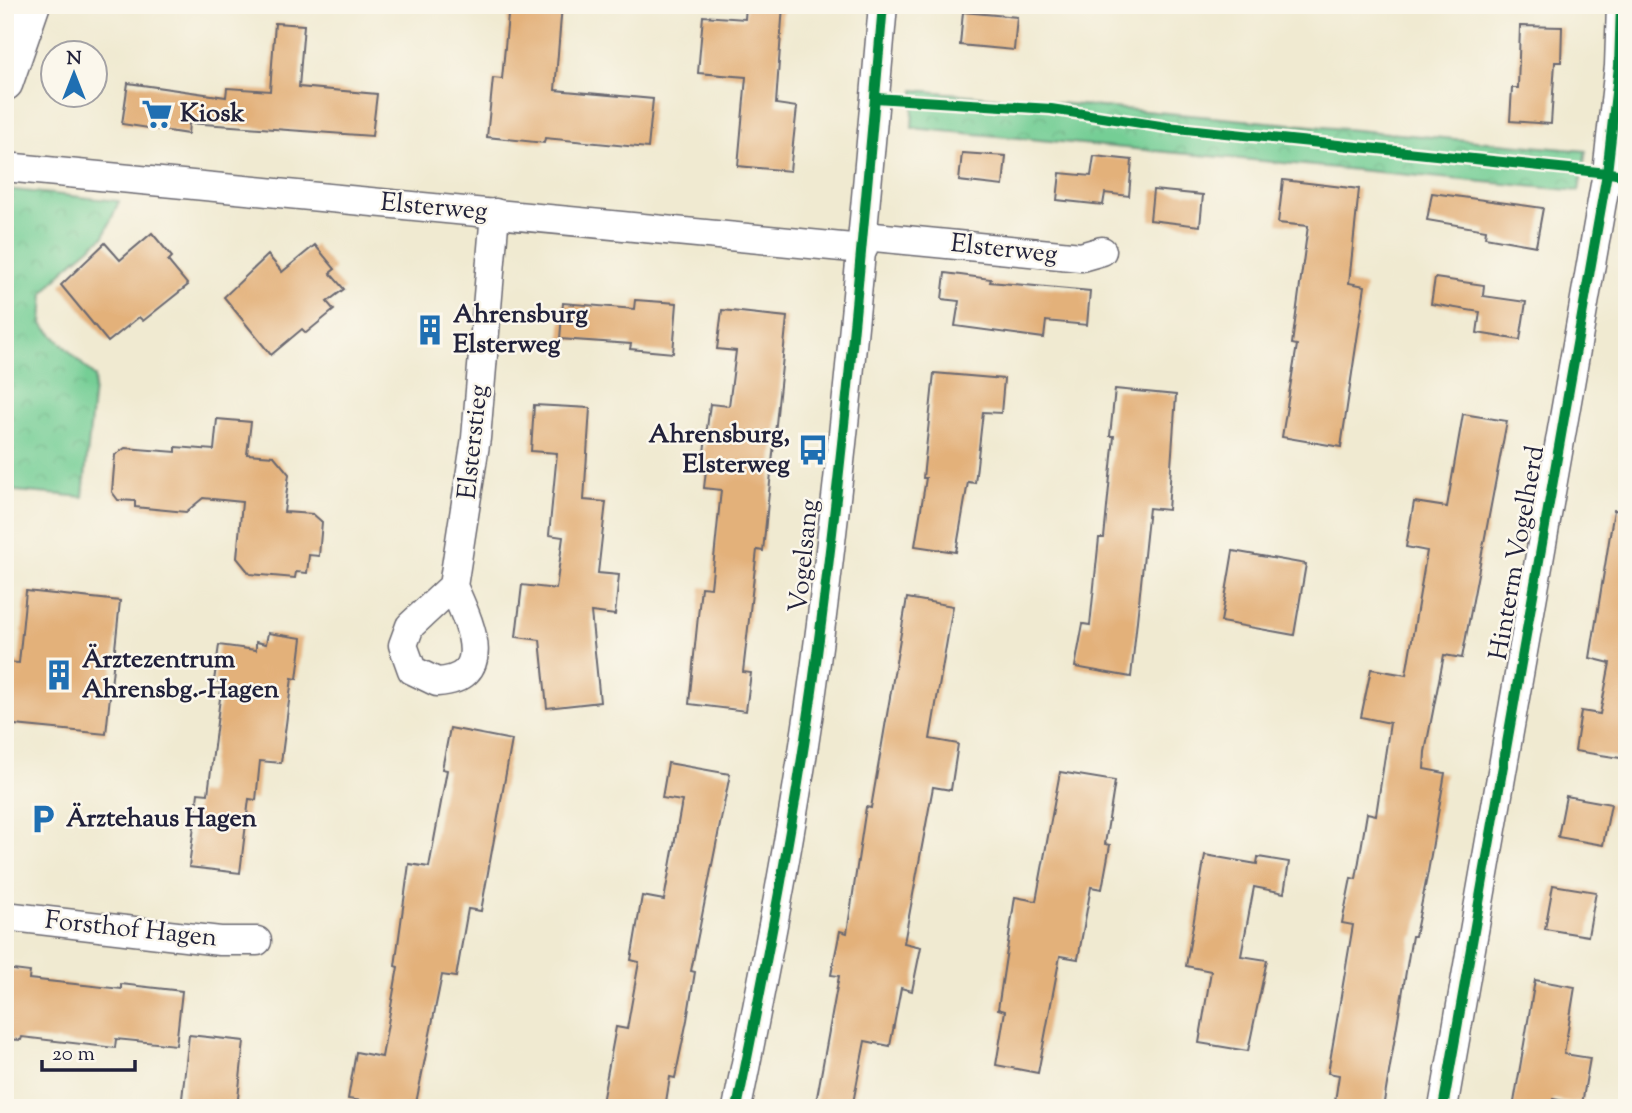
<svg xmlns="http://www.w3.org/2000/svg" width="1632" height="1113" font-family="'Sorts Mill Goudy',serif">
	<defs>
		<pattern id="park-crowns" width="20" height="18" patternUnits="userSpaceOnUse" patternTransform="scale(1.75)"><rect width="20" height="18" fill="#75ce95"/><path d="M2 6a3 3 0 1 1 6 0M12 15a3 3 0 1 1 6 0" fill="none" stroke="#65b181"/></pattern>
	</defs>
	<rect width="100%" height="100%" fill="#fbf7ec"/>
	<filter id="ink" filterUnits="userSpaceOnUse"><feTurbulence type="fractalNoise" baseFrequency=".0143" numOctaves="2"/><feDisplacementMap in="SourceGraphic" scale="14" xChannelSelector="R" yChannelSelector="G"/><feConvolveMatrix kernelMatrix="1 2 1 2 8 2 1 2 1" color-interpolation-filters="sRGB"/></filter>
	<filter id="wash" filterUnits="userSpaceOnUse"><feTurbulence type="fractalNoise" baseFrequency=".00686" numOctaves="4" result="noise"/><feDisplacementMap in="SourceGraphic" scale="28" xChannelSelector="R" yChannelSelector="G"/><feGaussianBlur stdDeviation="1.57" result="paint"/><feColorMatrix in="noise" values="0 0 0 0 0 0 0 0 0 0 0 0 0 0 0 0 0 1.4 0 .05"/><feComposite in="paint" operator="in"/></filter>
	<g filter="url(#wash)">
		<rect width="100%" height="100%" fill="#f0ead1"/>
		<g fill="url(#park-crowns)" stroke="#4c7868" stroke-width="2">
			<path d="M914 90 1586 151 1579 191 912 128Z"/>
			<path d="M5 189 119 201 104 236 67 267 44 292 42 324 95 377 83 497 5 490Z"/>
		</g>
		<g id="blocks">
			<g fill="#e3b17a">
				<path d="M509 5H562L555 90 653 99 648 148 545 138 544 143 487 137 493 78 502 79Z"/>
				<path d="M746 5H783L776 104 797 107 790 171 738 166 746 77 698 73 703 16 745 19Z"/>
				<path d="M963 12 1017 17 1014 50 960 45Z"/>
				<path d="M275 23 304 25 299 87 377 94 372 136 189 123 188 134 122 124 128 83 226 97 227 88 270 91Z"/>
				<path d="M1520 26 1562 27 1561 62H1555L1551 124 1510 121 1512 88H1518Z"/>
				<path d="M962 153 1006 156 1003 186 959 181Z"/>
				<path d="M1094 156 1132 160 1129 196 1105 193 1103 205 1057 200 1060 173 1091 176Z"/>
				<path d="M1283 180 1359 189 1349 283 1365 286 1341 447 1282 437 1297 345 1292 344 1308 226 1278 223Z"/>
				<path d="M1153 190 1203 195 1200 226 1150 220Z"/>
				<path d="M1432 193 1543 208 1536 246 1485 237 1486 230 1427 220Z"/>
				<path d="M152 233 172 257 168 261 188 285 143 321 139 317 108 342 61 285 105 243 120 260Z"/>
				<path d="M315 245 335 269 330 273 344 289 327 302 334 310 306 333 302 329 271 355 224 297 268 255 282 272Z"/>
				<path d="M945 273 991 279 990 282 1090 291 1087 325 1046 321 1044 338 955 326 959 301 942 299Z"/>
				<path d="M1435 278 1484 285 1483 296 1526 302 1520 340 1477 333 1480 312 1431 304Z"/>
				<path d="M635 300 677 303 673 353 630 349 631 344 560 339 563 303 634 309Z"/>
				<path d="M722 310 787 317 763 551 757 550 743 672 751 673 746 711 689 704 701 587 711 588 721 490 704 488 706 470 702 469 710 404 729 406 736 351 717 349Z"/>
				<path d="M934 373 1004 379 1001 413 983 412 975 483 968 482 956 552 915 546 926 478H923Z"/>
				<path d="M1115 389 1176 395 1168 510 1149 508 1131 677 1075 667 1083 624 1090 625 1099 538H1104L1114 436H1110Z"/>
				<path d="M534 405 590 408 584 500 606 502 598 573 619 575 615 615 591 612 600 702 547 708 540 640 516 637 522 585 556 589 563 537 549 535 557 453 531 451Z"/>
				<path d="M1463 414 1507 421 1462 658 1444 655 1425 752 1424 769 1445 773 1428 872 1415 936H1412L1383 1108H1334L1339 1075 1328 1073 1353 925 1342 923 1351 878 1356 879 1367 813 1376 815 1390 723 1361 717 1371 669 1406 675 1427 551 1406 547 1414 502 1447 507Z"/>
				<path d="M217 419 251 422 247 454 274 456 289 474 284 512 313 514 322 522 319 556 309 555 307 573 296 572 295 578 250 574 237 558 242 502 203 498 186 512 135 507V501L118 500 112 492 115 455 125 448 176 452V447L214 450Z"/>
				<path d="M1614 510 1627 511V759L1575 751 1581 711 1600 714 1610 663 1590 658Z"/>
				<path d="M1233 551 1306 564 1294 635 1221 622Z"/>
				<path d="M26 591 120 601 106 734 5 724V662L19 663Z"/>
				<path d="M907 598 953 606 930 739 958 744 951 790 933 787 904 943 921 947 912 991 901 988 890 1046 865 1041 852 1108H815L839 976 831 975 840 931 847 933 866 807 871 808Z"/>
				<path d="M268 633 302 638 297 679 292 678 281 763 260 761 256 800 249 799 240 873 189 867 198 793 208 794 222 682 214 681 219 645 256 650V642L266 644Z"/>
				<path d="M450 728 512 740 481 911 468 909 456 977 442 975 415 1108 348 1099 356 1052 382 1057 398 967 395 966 409 864 429 867 447 770 442 769Z"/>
				<path d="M668 763 730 774 691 971 695 972 687 1020 675 1078 670 1077 665 1108H601L616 1027 627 1029 639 962 631 960 642 896 664 900 682 801 662 798Z"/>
				<path d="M1060 772 1115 781 1105 844 1110 845 1102 889 1091 887 1078 959 1060 956 1038 1073 996 1065 1005 1011 998 1009 1015 897 1036 901Z"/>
				<path d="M1566 796 1611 804 1603 845 1558 837Z"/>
				<path d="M1205 855 1257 864 1258 857 1289 862 1284 893 1254 887 1241 956 1267 960 1248 1051 1199 1043 1211 971 1186 966Z"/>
				<path d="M1553 885 1596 892 1588 936 1545 929Z"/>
				<path d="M5 969 30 972 29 979 121 989V984L182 991 176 1045 116 1039 115 1048 22 1037 21 1040 5 1039Z"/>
				<path d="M1535 980 1575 987 1564 1054 1590 1058 1582 1104 1553 1099 1552 1108H1513Z"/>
				<path d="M189 1035 244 1041 237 1108H181Z"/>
			</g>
		</g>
	</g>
	<g filter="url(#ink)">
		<use href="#blocks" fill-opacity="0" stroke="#6a6870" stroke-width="2"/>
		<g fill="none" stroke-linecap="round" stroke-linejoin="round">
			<g stroke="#6a6870" stroke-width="31">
				<g id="minor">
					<path d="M5 167 863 249"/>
					<path d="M864 236 1081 257 1102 251"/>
					<path d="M453 586C467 619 499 678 437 682L412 670 403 645 410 626 453 586 476 438 495 213"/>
					<path d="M5 916 220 941H257"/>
					<path d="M737 1108C767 960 796 812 816 662 845 444 864 224 883 5"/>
					<path d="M1443 1108 1607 173 1619 66 1621 5"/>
				</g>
			</g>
			<g stroke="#6a6870" stroke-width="38">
				<path id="tertiary" d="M5 83 32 5"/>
			</g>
			<use href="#minor" stroke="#fff" stroke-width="28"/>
			<use href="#tertiary" stroke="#fff" stroke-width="35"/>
			<g stroke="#fbf7ec" stroke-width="15">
				<g id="cycleway">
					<path d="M875 98 1051 109 1167 127 1627 175"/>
					<path d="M737 1108C767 960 796 812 816 662 845 444 864 224 883 5"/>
					<path d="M1443 1108 1607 173 1619 66 1621 5"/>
				</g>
			</g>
			<use href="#cycleway" stroke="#00873e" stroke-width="10"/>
		</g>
	</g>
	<defs>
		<g id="supermarket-bare" transform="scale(2.415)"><path d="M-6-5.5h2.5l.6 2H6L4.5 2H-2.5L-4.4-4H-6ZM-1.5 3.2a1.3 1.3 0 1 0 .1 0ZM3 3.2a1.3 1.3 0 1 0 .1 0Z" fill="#1f6fb2" stroke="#fbf7ec" stroke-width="2.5" paint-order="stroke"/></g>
		<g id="building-bare" transform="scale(2.415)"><path d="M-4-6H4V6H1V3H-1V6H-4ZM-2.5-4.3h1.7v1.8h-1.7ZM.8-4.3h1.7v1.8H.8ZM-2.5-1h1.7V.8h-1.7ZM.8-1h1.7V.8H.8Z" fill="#1f6fb2" stroke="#fbf7ec" stroke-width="2.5" paint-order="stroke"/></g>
		<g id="bus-bare" transform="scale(2.415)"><path d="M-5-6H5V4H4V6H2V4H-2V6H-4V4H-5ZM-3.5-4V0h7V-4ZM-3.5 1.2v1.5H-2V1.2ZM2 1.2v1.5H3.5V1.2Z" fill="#1f6fb2" stroke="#fbf7ec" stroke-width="2.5" paint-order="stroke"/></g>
		<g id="parking-bare" transform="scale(2.415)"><path d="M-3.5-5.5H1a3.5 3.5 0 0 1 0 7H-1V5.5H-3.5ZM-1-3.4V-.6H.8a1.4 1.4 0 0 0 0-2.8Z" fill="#1f6fb2" stroke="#fbf7ec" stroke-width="2.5" paint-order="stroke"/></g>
	</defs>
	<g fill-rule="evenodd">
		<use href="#supermarket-bare" x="157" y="114"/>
		<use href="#building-bare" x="430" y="330"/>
		<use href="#bus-bare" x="813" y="450"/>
		<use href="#building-bare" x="59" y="675"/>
		<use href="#parking-bare" x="43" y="819"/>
	</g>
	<g text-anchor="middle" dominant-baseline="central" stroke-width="5" stroke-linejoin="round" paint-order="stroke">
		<g font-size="26" font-weight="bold" fill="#22223b" stroke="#fbf7ec" text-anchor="start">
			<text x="180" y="114">Kiosk</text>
			<text x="453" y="315">Ahrensburg<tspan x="453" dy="30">Elsterweg</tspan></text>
			<text x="790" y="435" text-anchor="end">Ahrensburg,<tspan x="790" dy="30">Elsterweg</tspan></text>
			<text x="82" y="660">Ärztezentrum<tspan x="82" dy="30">Ahrensbg.-Hagen</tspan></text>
			<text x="66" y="819">Ärztehaus Hagen</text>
		</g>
		<g font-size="26" fill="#22223b" stroke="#fbf7ec">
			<text transform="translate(434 208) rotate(5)">Elsterweg</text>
			<text transform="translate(1004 250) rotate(6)">Elsterweg</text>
			<text transform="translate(474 442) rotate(-84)">Elsterstieg</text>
			<text transform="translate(1518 553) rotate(-80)">Hinterm Vogelherd</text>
			<text transform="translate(805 556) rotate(-84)">Vogelsang</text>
			<text transform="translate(131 930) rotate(6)">Forsthof Hagen</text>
		</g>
	</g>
	<rect width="1632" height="1113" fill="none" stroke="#fbf7ec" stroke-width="28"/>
	<g transform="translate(74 74)"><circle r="33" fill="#fbf7ec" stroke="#a4a2a5" stroke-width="2"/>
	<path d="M0-5L12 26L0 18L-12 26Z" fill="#1f6fb2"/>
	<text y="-10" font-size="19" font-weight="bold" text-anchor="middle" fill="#22223b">N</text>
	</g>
	<path d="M42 1060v10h93v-10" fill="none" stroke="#22223b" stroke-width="3.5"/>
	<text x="52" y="1060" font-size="21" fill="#22223b" stroke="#fbf7ec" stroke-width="5" paint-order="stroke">20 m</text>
</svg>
